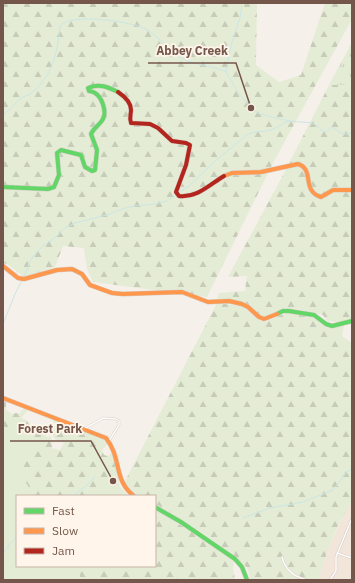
<svg xmlns="http://www.w3.org/2000/svg" width="355" height="583" font-family="'IBM Plex Sans',sans-serif">
	<defs>
		<pattern id="grass-tufts" width="24" height="20" patternUnits="userSpaceOnUse"><rect width="24" height="20" fill="#e4ecd5"/><path d="M3 7l-1-3M5 7V3M7 7l1-3M15 17l-1-3M17 17v-4M19 17l1-3" fill="none" stroke="#c7ccb8"/></pattern>
		<pattern id="forest-firs" width="22" height="20" patternUnits="userSpaceOnUse"><rect width="22" height="20" fill="#e4ecd5"/><path d="M5 1l3.5 6h-7zM16 11l3.5 6h-7z" fill="#c7ccb8"/></pattern>
	</defs>
	<rect width="100%" height="100%" fill="#f6f0ea"/>
	<path fill="#f2e5da" d="M352 503V580H289L294 578H319L325 555 346 510Z"/>
	<path fill="url(#grass-tufts)" d="M352 42V85H329Z"/>
	<g fill="url(#forest-firs)">
		<path d="M3 3H257L256 65 279 82 301 75 325 3H352V19L274 161 207 297 93 282 87 269 84 248 63 246 55 267 24 277 7 264 3 263 4 219 3 218Z"/>
		<path d="M329 85H352V320L340 322 327 321 323 315C312 313 300 308 289 309 280 309 270 318 262 316 257 315 254 310 250 307 241 299 228 299 217 300L219 293 245 291 247 276 228 277 282 177Z"/>
		<path d="M217 303 242 306 258 319 264 322 289 312 310 315 317 318 327 327H334L344 325 342 336 352 343V503C337 521 325 556 319 579L294 578 289 580H250C249 576 249 571 247 568 241 557 169 510 155 504V496C139 496 134 497 124 483Z"/>
		<path d="M3 400 6 402V410L12 414 16 413 19 414 24 408 28 410 21 418 26 420 32 426 37 427 44 432 47 437 51 436 52 442V448L60 450 64 443 55 439 50 431 59 426 53 422 54 419 107 440 109 443 102 450 104 455 108 456 113 451 119 481 115 483 108 496H17V566L3 580Z"/>
		<path d="M155 509 206 541 234 561 233 568 235 580H73L80 566H155Z"/>
	</g>
	<g fill="#e4ecd5">
		<path d="M25 424 39 450 15 464 34 496H17V566H83L80 568V580H3V436Z"/>
		<path d="M117 476 120 487 129 496H82Z"/>
	</g>
	<g fill="none" stroke-linecap="round" stroke-linejoin="round">
		<g stroke="#cbe6e6" stroke-width="1">
			<path d="M242 3 240 18 231 45 226 72 239 94 254 111 260 114 289 121 313 123 324 132 328 131 332 127C339 132 344 136 352 133"/>
			<path d="M3 114C12 109 14 104 21 98 24 96 27 96 30 94 52 78 58 51 60 26 70 12 133 22 146 29 161 38 168 51 182 58 195 66 213 65 226 72"/>
			<path d="M178 193 189 186 214 162 248 134C256 131 264 132 271 130 277 128 283 123 289 121"/>
			<path d="M3 324 15 294 26 272 30 261 35 254 43 246 57 236 65 228 75 223 110 214 122 209 134 206 155 204 167 201 176 195"/>
			<path d="M73 496 86 486 95 477"/>
			<path d="M243 518 270 508 303 502 333 490 346 473 352 469"/>
			<path d="M3 553 17 536"/>
			<path d="M175 580 177 578"/>
		</g>
		<g stroke="#d4ccc7" stroke-width="2.5">
			<g id="street">
				<path d="M84 429 103 418 116 419 119 421V425L109 441"/>
				<path d="M337 553 352 558"/>
				<path d="M282 557C285 570 295 577 307 580"/>
				<path d="M330 580 336 571V557L352 518"/>
			</g>
		</g>
		<g stroke="#d5ccc6" stroke-width="5">
			<g id="fast">
				<path d="M3 187 48 189 54 187 59 175 57 153 61 150 81 155 85 167 92 171 95 170 97 150 91 134C94 127 100 125 103 119 107 112 102 97 95 93 94 92 90 91 89 91L88 88C99 83 108 87 118 92"/>
				<path d="M277 314 283 311H289L314 315 326 324 332 326 352 321"/>
				<path d="M155 507 181 522 235 559 242 567 247 580"/>
			</g>
		</g>
		<g stroke="#d5ccc6" stroke-width="5">
			<g id="slow">
				<path d="M224 176 232 173 261 172 298 164C315 169 301 191 321 197L333 190H352"/>
				<path d="M3 266 18 278 24 279 57 270 72 269 82 274 90 285 112 293 123 294 182 292 208 302 229 301 242 304 248 307 259 317 264 319 277 314"/>
				<path d="M3 398 106 438C122 458 113 480 134 496"/>
			</g>
		</g>
		<g stroke="#d5ccc6" stroke-width="5">
			<path id="jam" d="M118 92C124 96 131 102 131 110 131 115 129 118 131 123L150 124 158 128 172 141 186 143 190 145 186 165 176 192 179 196C197 198 209 185 224 176"/>
		</g>
		<use href="#street" stroke="#fefdfc" stroke-width="1.5"/>
		<use href="#fast" stroke="#63d668" stroke-width="4"/>
		<use href="#slow" stroke="#ff974d" stroke-width="4"/>
		<use href="#jam" stroke="#b3261e" stroke-width="4"/>
	</g>
	<path fill="none" stroke="#74564a" stroke-width="1.5" d="M251 108L236 63H148M113 481L91 441H10"/>
	<g fill="#74564a" stroke="#fff5ea" stroke-width="1.5">
		<circle cx="251" cy="108" r="4"/>
		<circle cx="113" cy="481" r="4"/>
	</g>
	<g font-size="12" text-anchor="middle" font-weight="bold" fill="#74564a" stroke="#fff5ea" stroke-width="3.5" stroke-linejoin="round" paint-order="stroke">
		<text x="192" y="55">Abbey Creek</text>
		<text x="50" y="433">Forest Park</text>
	</g>
	<rect width="355" height="583" fill="none" stroke="#74564a" stroke-width="8"/>
	<rect x="16" y="495" width="140" height="72" fill="#fff5ea" stroke="#c7b5aa"/>
	<rect x="24" y="508" width="20" height="6" fill="#63d668" stroke="#c7b5aa"/>
	<text x="52" y="515" font-size="12" fill="#74564a">Fast</text>
	<rect x="24" y="528" width="20" height="6" fill="#ff974d" stroke="#c7b5aa"/>
	<text x="52" y="535" font-size="12" fill="#74564a">Slow</text>
	<rect x="24" y="548" width="20" height="6" fill="#b3261e" stroke="#c7b5aa"/>
	<text x="52" y="555" font-size="12" fill="#74564a">Jam</text>
</svg>
